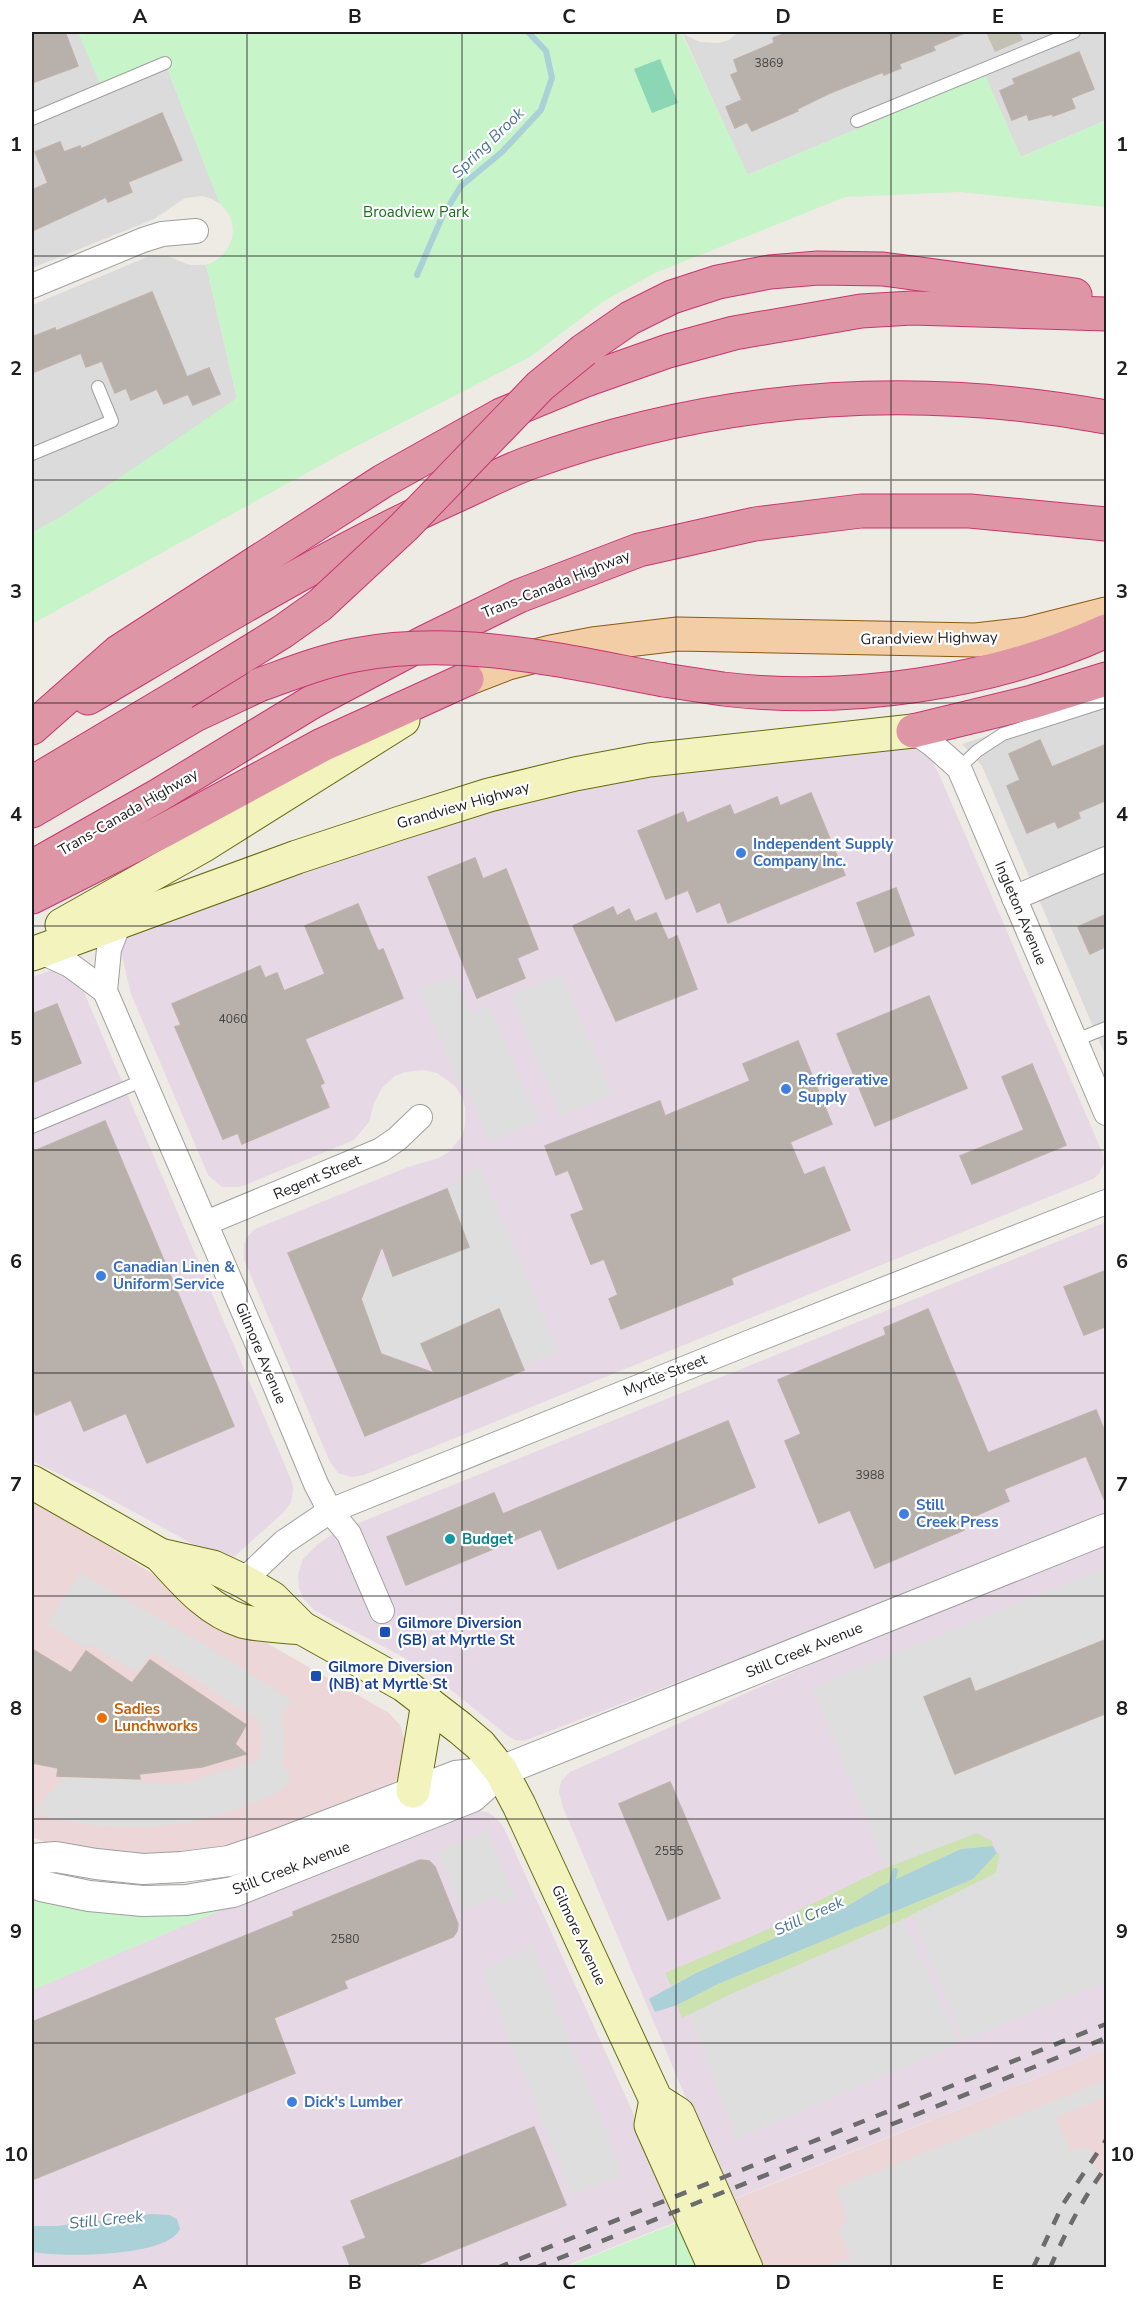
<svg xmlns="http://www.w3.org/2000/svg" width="1138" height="2299" font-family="'Nunito Sans',sans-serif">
	<rect width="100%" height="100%" fill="#eeebe5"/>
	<g fill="#dcdbdb">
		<path d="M32 32H78L103 89 165 63 220 204 210 198 202 196 185 198 154 219 32 268Z"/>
		<path d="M738 32H1103L1106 40V120L1021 157 985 76 747 175 683 34 700 42 719 43 729 40Z"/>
		<path d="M167 256 190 265H206L237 399 64 515 32 533V305L147 257Z"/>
		<path d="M1106 697V1057L982 766 962 744Z"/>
	</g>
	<g fill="#edd6d7">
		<path d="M32 1499 235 1625 389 1713 400 1725 406 1745 401 1772 395 1781 388 1787 267 1839 174 1858 56 1846 32 1837Z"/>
		<path d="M1106 2050V2267H761L730 2201Z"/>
	</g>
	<g fill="#e7d8e5">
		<path d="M909 741 928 754 939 774 1103 1154 1104 1163 1099 1174 1093 1179 364 1475 352 1477 338 1473 330 1462 244 1260V1244L247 1237 255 1229 408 1167 439 1158 450 1151 461 1137 465 1126V1107L462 1097 455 1086 437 1073 424 1070 405 1072 395 1076 382 1088 374 1103 369 1122 354 1140 240 1187H222L208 1175 131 994 120 948 126 934 241 887 586 781Z"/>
		<path d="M55 969 81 985 292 1482 293 1490 291 1502 284 1512 235 1556 228 1558 213 1555 97 1492 32 1461V977Z"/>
		<path d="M1106 1222V1518L524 1741 515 1740 508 1736 439 1680 403 1657 314 1610 304 1599 299 1589 298 1574 303 1559 318 1544 336 1532Z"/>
		<path d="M1106 1541V2050L563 2267 32 2268V1990L266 1891 473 1810 488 1812 497 1819 504 1828 664 2181 713 2162 562 1805 559 1792 561 1781 570 1772 937 1608Z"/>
	</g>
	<path fill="#c2c1b2" d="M986 32H1019L1023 40 995 52Z"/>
	<g fill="#cce3b0">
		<path d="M977 1833 992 1841 993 1846 961 1849 881 1886 849 1905 696 1973 671 1986 665 1973 778 1925 789 1915 885 1868Z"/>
		<path d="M997 1853 1000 1854 996 1873 904 1919 729 1995 682 2018 677 2005 718 1984 973 1879Z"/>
	</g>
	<g fill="#c7f4c8">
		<path d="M78 32H681L748 175 985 75 1021 157 1106 120V207L960 192 845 197 655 273 604 301 530 357 347 451 32 624V533L64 515 237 398 206 265C233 256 243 224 220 204L165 63 102 89Z"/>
		<path d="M266 1891 32 1990V1892Z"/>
		<path d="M682 2221 703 2268H563Z"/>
	</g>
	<path fill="#8bd6b5" d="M660 59 678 103 652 113 634 69Z"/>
	<g fill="#dedede">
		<path d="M562 974 612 1094 560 1116 510 996Z"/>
		<path d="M454 976 471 1014 490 1006 539 1121 490 1142 469 1093 456 1076 419 990Z"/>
		<path d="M479 1165 559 1352 522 1366 498 1310 421 1344 427 1358 410 1364 381 1354 361 1299 372 1272 389 1264 394 1276 469 1247 447 1189Z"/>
		<path d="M1106 1567V1639L975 1692 969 1678 924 1697 955 1774 1106 1713V1982L963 2040 911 1915 996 1873 1000 1854 991 1835 977 1833 885 1868 812 1688Z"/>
		<path d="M80 1573 200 1642 292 1700 281 1717 285 1738 282 1767 292 1775 284 1788 278 1793 227 1813 186 1823 149 1827 98 1826 55 1819 32 1812 68 1773 138 1777V1782L158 1784 184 1783 257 1761 262 1747 261 1729 256 1719 152 1652 137 1673 89 1644 86 1648 47 1624Z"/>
		<path d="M487 1831 516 1899 501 1905 496 1897 460 1911 437 1852Z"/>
		<path d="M904 1919 960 2043 736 2139 689 2015 729 1995Z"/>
		<path d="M533 1945 623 2176 571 2196 482 1971Z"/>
		<path d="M1106 2080V2096L1056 2118 1071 2151 1088 2146 1106 2193V2267H823L851 2258 837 2229 848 2222 836 2188Z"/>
	</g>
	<g fill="#aad0d8">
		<path d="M993 1846 997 1853 973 1879 718 1984 677 2005 655 2012 649 1999 696 1973 849 1905 881 1886 961 1849Z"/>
		<path d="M151 2214 169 2215 177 2219 180 2229C167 2258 60 2257 32 2252V2226H57Z"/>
	</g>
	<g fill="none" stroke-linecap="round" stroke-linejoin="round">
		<g stroke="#aad0d8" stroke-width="6">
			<path d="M417 275 442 217 461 186 502 152 541 110 552 78 546 51 528 32"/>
			<path d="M891 1885 895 1871"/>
		</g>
	</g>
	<g fill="#b7b0ab" stroke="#beb1a9" stroke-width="1.5">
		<path d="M32 32H65L78 66 32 83Z"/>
		<path d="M789 32H967L933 46 935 50 899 64 901 68 884 75 883 72 830 93 797 109 798 111 752 131 747 122 735 128 726 107 742 100 731 75 738 72 734 60 774 43 773 38Z"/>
		<path d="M1079 52 1094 89 1071 98 1075 108 1053 116 1052 114 1029 120 1027 114 1012 120 1000 91 1015 84 1013 79Z"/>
		<path d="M162 113 182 160 128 182 132 192 108 202 106 197 32 231V190L48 183 35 152 60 142 64 152 80 146 81 149Z"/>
		<path d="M152 292 187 377 209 368 220 394 193 405 188 394 164 404 157 389 131 400 126 388 115 393 102 361 86 367 81 353 32 373V337L55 328 56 331Z"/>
		<path d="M1040 740 1052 767 1107 744V800L1078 812 1080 818 1058 828 1055 821 1027 833 1007 786 1020 780 1009 754Z"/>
		<path d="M811 793 845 875 728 923 720 902 697 912 688 890 666 899 638 831 683 812 687 823 730 805 734 815 777 797 780 806Z"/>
		<path d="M475 858 483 879 506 869 538 949 517 958 525 978 477 998 428 877Z"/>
		<path d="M896 888 914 935 875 952 857 903Z"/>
		<path d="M358 904 378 951 383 949 403 998 305 1039 324 1083 320 1085 329 1107 242 1144 238 1133 223 1139 175 1027 181 1025 172 1004 260 966 265 978 277 973 284 991 325 974 305 926Z"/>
		<path d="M613 907 617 916 629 909 635 922 656 913 668 940 677 936 697 989 616 1021 573 926Z"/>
		<path d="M1107 914V946L1090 954 1078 927Z"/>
		<path d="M929 996 967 1088 875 1126 837 1034Z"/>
		<path d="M57 1004 81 1063 32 1083V1014Z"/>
		<path d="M798 1041 832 1124 790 1142 804 1175 824 1167 850 1230 731 1278 733 1284 621 1329 609 1299 618 1295 604 1259 591 1264 571 1215 584 1210 568 1170 556 1175 545 1146 660 1101 665 1116 750 1081 743 1064Z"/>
		<path d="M1032 1064 1066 1145 972 1184 960 1156 1024 1130 1002 1077Z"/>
		<path d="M105 1121 234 1426 147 1463 126 1413 84 1431 71 1400 36 1415 32 1405V1152Z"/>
		<path d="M447 1189 469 1247 393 1276 382 1246 361 1299 381 1354 434 1373 421 1344 499 1309 524 1370 365 1436 288 1253Z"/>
		<path d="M1107 1270V1326L1084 1335 1064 1287Z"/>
		<path d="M928 1309 988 1453 1096 1410 1107 1437V1506L1086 1456 1004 1489 1009 1501 961 1522 964 1530 875 1568 850 1510 819 1523 785 1441 801 1434 778 1380 886 1335 884 1328Z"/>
		<path d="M728 1421 755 1487 558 1569 541 1529 406 1585 387 1537 494 1493 503 1514Z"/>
		<path d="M1107 1639V1713L955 1774 924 1697 970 1678 975 1692Z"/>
		<path d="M32 1649 71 1673 86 1651 132 1683 150 1660 246 1725 235 1744 246 1754 202 1767 139 1774 140 1779 57 1776 58 1768 32 1763Z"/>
		<path d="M670 1782 720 1898 668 1920 619 1804Z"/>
		<path d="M420 1860 429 1861 435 1867 458 1924 457 1931 453 1937 344 1981 347 1988 274 2018 295 2073 32 2180V2022L294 1916 293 1912Z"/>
		<path d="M534 2127 566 2205 410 2268H351L343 2247 366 2238 351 2201Z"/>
	</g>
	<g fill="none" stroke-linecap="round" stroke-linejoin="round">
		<g stroke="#9f9f9f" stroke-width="14">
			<g id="service">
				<path d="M32 119 165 63"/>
				<path d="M857 121 1074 32"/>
				<path d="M32 454 112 421 98 387"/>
				<path d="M959 768 977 751 1003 734 1106 701"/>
				<path d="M1076 1040 1106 1028"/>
				<path d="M32 1127 144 1080"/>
			</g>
		</g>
		<g stroke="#9f9f9f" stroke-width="26">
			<g id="minor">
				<path d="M32 286 143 240 162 234 196 231"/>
				<path d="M913 731 932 744 959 768 1106 1113"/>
				<path d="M1014 898 1106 859"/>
				<path d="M120 921 109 949 105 991 267 1366 316 1484 330 1511 349 1534 382 1611"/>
				<path d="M39 951 70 965 105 991"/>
				<path d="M206 1223 381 1150 397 1139 420 1117"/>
				<path d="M243 1581 284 1542 330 1511 748 1343 1106 1202"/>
			</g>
		</g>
		<g stroke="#9f9f9f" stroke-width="32">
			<g id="tertiary">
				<path d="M32 1859 56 1857 96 1864 143 1869 182 1867 229 1861 273 1846 456 1776 501 1771 1106 1529"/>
				<path d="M32 1876 41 1886 89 1896 143 1901 186 1900 233 1892 472 1797 501 1771"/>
			</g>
		</g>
		<g stroke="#666b0f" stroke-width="35">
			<g id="secondary">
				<path d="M62 925 204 845 403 720"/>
				<path d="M32 954 297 857 397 824 489 795 575 774 649 760 913 731"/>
				<path d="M32 1482 160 1555 213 1567 243 1581 272 1598 302 1628 404 1685 460 1728 480 1745 501 1771 519 1805 656 2100 678 2114 746 2268"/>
				<path d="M160 1555C183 1580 208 1611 242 1621 261 1626 283 1626 302 1628"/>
				<path d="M413 1791 428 1703"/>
				<path d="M656 2100 651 2125 715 2268"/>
			</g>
		</g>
		<g stroke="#8a5b0e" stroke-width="35">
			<path id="primary" d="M467 679 508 663 551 652 593 644 678 634 976 640 1027 634 1106 614"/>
		</g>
		<g stroke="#c93570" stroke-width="35">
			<g id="motorway">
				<path d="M584 350 630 318 672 297 718 282 770 272 818 268 883 269 1075 295"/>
				<path d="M664 680C684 683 703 686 723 689 847 704 992 683 1106 631"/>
				<path d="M88 698C207 628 325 555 451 498 476 487 500 474 526 464 715 395 909 381 1106 417"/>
				<path d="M32 728 118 652 383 481 501 415 583 381 668 351 734 333 861 311 912 308 1106 314"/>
				<path d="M913 731 1032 702 1106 679"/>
				<path d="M32 783 183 693"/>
				<path d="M32 811 195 715 259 685"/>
				<path d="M32 867 159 795 312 702 425 642 519 596 639 550 755 524 861 511H970L1106 524"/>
				<path d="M32 897 163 831 322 745 467 679"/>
			</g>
		</g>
		<use href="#service" stroke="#fff" stroke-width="12"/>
		<use href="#minor" stroke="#fff" stroke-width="24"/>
		<use href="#tertiary" stroke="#fff" stroke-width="30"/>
		<use href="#secondary" stroke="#f3f3be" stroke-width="33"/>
		<use href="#primary" stroke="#f3cda6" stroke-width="33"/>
		<use href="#motorway" stroke="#de95a6" stroke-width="33"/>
		<g stroke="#6c6c6c" stroke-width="4.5" stroke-dasharray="12 12" stroke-linecap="butt">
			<path d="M497 2268 1106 2024"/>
			<path d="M535 2268 1106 2038"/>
			<path d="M1033 2268 1063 2204 1106 2140"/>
			<path d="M1050 2268C1066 2231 1083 2198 1106 2167"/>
		</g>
		<g stroke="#c93570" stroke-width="35" stroke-linecap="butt">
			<g id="motorway-bridge">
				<path d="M259 685C290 674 322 661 355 655 460 635 562 661 664 680"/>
				<path d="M183 693 282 632 320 605 404 527 540 386 584 350"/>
			</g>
		</g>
		<use href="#motorway-bridge" stroke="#de95a6" stroke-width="33"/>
	</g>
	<path fill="none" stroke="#1e1e1e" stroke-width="1.5" stroke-opacity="0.55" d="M247 32V2268M462 32V2268M676 32V2268M891 32V2268M32 256H1106M32 480H1106M32 703H1106M32 926H1106M32 1150H1106M32 1373H1106M32 1596H1106M32 1819H1106M32 2043H1106"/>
	<g fill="#3f7fe0" stroke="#fff" stroke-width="2">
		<circle cx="741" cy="853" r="6"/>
		<circle cx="786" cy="1089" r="6"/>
		<circle cx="101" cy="1276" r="6"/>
		<circle cx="904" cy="1514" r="6"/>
		<circle cx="292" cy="2102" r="6"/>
	</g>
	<circle fill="#0f9aa8" stroke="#fff" stroke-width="2" cx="450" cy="1539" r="6"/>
	<g fill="#1a4fb4" stroke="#fff" stroke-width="2">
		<rect x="379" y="1626" width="12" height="12" rx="3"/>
		<rect x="310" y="1670" width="12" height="12" rx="3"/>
	</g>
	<circle fill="#e8710a" stroke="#fff" stroke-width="2" cx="102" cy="1718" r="6"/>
	<g text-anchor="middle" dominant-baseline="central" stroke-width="4.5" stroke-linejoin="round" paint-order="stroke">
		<g font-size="12" fill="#444241">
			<text x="769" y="63">3869</text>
			<text x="233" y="1019">4060</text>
			<text x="870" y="1475">3988</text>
			<text x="669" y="1851">2555</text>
			<text x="345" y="1939">2580</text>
		</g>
		<g font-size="15" fill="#167219" stroke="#fff">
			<text x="416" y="212">Broadview Park</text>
		</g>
		<g font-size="15" fill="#1e1e1e" stroke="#fff">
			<text transform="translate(556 584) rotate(-22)">Trans-Canada Highway</text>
			<text transform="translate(929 638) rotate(-1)">Grandview Highway</text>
			<text transform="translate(463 805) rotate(-16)">Grandview Highway</text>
			<text transform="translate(128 812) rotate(-30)">Trans-Canada Highway</text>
			<text transform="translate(1021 913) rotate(67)">Ingleton Avenue</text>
			<text transform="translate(317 1177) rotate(-23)">Regent Street</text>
			<text transform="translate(261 1353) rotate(67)">Gilmore Avenue</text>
			<text transform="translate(665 1375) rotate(-22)">Myrtle Street</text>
			<text transform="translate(804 1650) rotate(-22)">Still Creek Avenue</text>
			<text transform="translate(291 1868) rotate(-21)">Still Creek Avenue</text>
			<text transform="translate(579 1935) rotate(65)">Gilmore Avenue</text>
		</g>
		<g font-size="15" font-weight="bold" fill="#366cbe" stroke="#fff" text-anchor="start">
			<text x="753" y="844">Independent Supply<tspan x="753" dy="17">Company Inc.</tspan></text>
			<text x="798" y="1080">Refrigerative<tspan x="798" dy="17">Supply</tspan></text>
			<text x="113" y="1267">Canadian Linen &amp;<tspan x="113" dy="17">Uniform Service</tspan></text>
			<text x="916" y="1505">Still<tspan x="916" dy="17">Creek Press</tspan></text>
			<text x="304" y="2102">Dick's Lumber</text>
		</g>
		<g font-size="15" font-weight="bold" fill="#0d838f" stroke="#fff" text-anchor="start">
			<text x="462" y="1539">Budget</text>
		</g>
		<g font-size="15" font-weight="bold" fill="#164399" stroke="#fff" text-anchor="start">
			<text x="397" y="1623">Gilmore Diversion<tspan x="397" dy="17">(SB) at Myrtle St</tspan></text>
			<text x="328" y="1667">Gilmore Diversion<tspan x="328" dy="17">(NB) at Myrtle St</tspan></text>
		</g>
		<g font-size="15" font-weight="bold" fill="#c56008" stroke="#fff" text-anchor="start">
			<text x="114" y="1709">Sadies<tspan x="114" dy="17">Lunchworks</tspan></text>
		</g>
		<g font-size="16" font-style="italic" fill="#4d7696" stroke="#fff">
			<text transform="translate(488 143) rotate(-44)">Spring Brook</text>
			<text transform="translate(809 1916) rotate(-24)">Still Creek</text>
			<text transform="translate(106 2220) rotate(-6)">Still Creek</text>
		</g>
	</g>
	<rect width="1138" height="2299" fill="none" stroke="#ffffff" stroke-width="66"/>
	<rect x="33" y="33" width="1072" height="2233" fill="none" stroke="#1e1e1e" stroke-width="2"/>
	<g font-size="20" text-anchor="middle" font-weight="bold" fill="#1e1e1e">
		<text x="140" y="23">A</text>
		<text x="355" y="23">B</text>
		<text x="569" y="23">C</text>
		<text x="783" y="23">D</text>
		<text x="998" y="23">E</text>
		<text x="16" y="151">1</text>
		<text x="1122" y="151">1</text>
		<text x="16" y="375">2</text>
		<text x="1122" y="375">2</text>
		<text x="16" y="598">3</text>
		<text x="1122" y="598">3</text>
		<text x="16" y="821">4</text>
		<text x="1122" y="821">4</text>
		<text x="16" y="1045">5</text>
		<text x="1122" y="1045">5</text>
		<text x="16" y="1268">6</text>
		<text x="1122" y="1268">6</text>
		<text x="16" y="1491">7</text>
		<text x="1122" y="1491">7</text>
		<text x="16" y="1715">8</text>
		<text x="1122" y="1715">8</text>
		<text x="16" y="1938">9</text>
		<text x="1122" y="1938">9</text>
		<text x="16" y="2161">10</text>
		<text x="1122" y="2161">10</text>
		<text x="140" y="2289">A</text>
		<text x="355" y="2289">B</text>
		<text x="569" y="2289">C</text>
		<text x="783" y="2289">D</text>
		<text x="998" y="2289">E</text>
	</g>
</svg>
